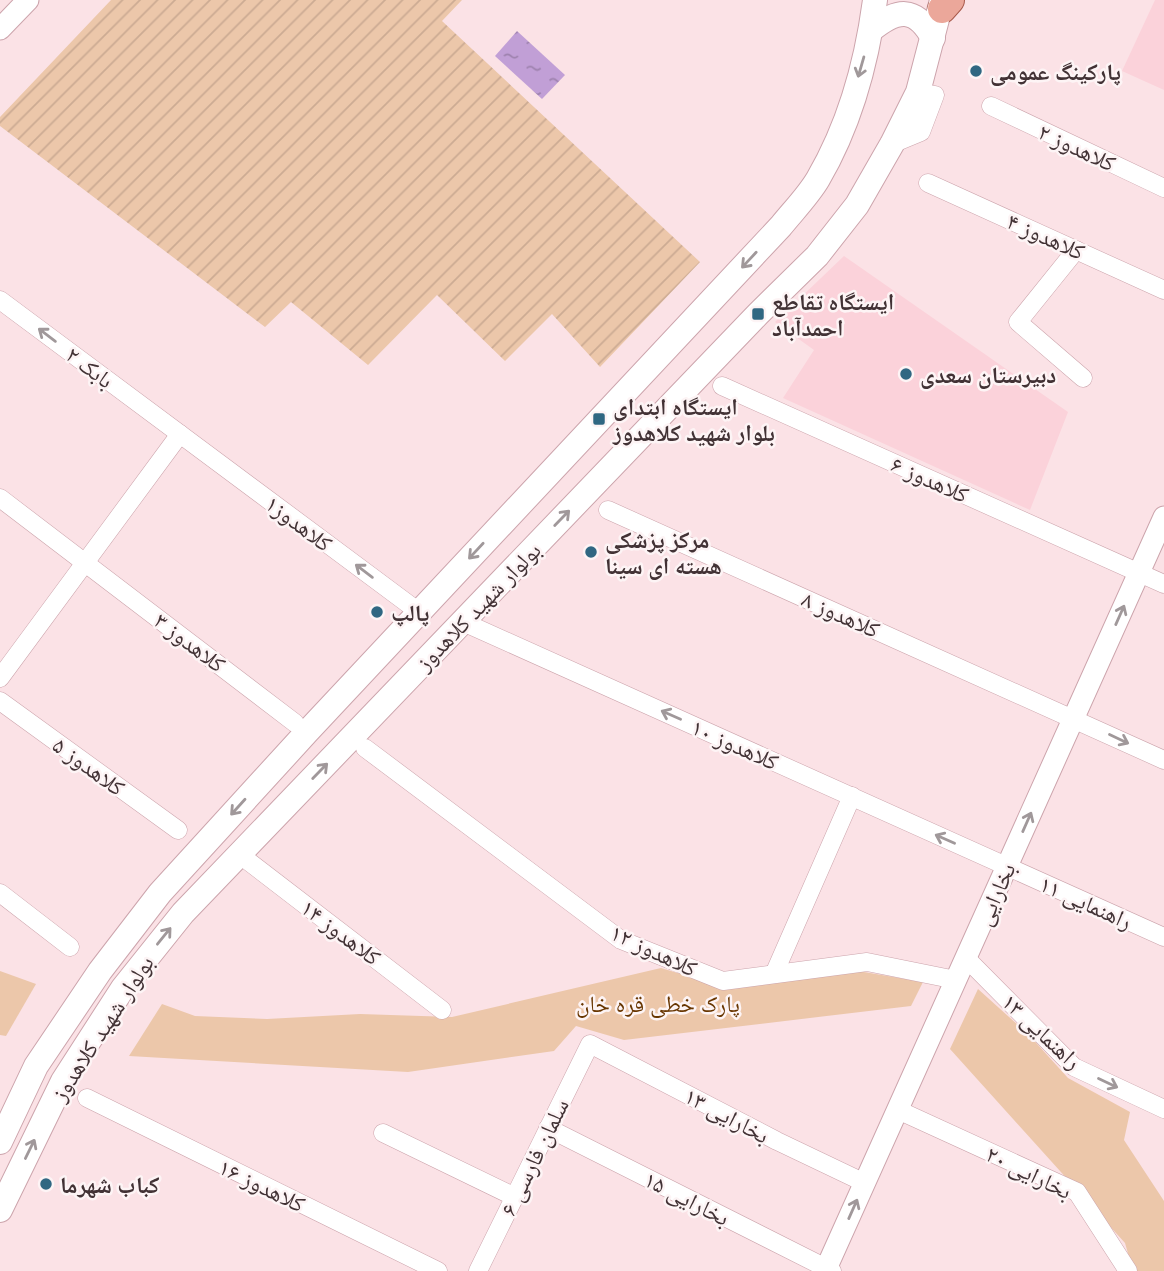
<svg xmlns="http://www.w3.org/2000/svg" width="1164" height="1271" font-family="Raleway,'Noto Naskh Arabic',sans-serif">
	<defs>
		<pattern id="garden-furrows" width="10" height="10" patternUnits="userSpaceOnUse" patternTransform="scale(1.75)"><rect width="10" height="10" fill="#ecc7aa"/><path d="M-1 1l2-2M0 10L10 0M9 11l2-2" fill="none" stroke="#ccab93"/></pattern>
		<pattern id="water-ripples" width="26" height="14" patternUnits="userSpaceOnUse" patternTransform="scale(1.75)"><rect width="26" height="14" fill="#c19fd6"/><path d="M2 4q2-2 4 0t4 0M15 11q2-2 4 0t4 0" fill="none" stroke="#9e82ae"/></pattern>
	</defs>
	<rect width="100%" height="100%" fill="#fbe2e6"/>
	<g fill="#fbd2da">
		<path d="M1155 0H1164V90L1122 71Z"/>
		<path d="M844 256 1068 412 1030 510 783 398 814 350 775 322Z"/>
	</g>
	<g fill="#ecc7aa">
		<path d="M661 968 728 988 858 971 923 982 911 1006 624 1040 576 1026 554 1051 408 1072 129 1056 162 1004 195 1016 267 1019 360 1014 452 1017Z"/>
		<path d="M0 971 36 984 6 1036 0 1035Z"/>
		<path d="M978 989 1029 1035 1068 1078 1130 1112 1124 1140 1164 1201V1271H1133L1125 1243 950 1049Z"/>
	</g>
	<path fill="url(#garden-furrows)" d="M111 0H462L442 21 700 262 600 367 552 314 505 361 437 295 368 365 291 302 265 327 0 126V117Z"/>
	<path fill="url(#water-ripples)" d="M517 31 565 75 542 99 495 56Z"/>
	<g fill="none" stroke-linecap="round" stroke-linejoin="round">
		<g stroke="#cca4ac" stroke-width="19">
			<g id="minor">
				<path d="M991 106 1164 188"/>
				<path d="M892 144 921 132 935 95 918 92"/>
				<path d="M928 183 1164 290"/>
				<path d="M1076 250 1018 322 1083 378"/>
				<path d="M0 300 419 612"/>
				<path d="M722 386 1164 584"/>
				<path d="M0 498 295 723"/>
				<path d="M608 510 1164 760"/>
				<path d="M463 622 1164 937"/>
				<path d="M0 678 180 434"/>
				<path d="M0 701 178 830"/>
				<path d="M365 748 621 940 723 981 867 962 956 980"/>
				<path d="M239 854 442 1010"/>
				<path d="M0 893 70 947"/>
				<path d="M966 958 1074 1067 1164 1109"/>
				<path d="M774 974 852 796"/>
				<path d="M87 1098 438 1271"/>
				<path d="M898 1110 1077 1192 1128 1271"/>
				<path d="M548 1128 832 1271"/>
				<path d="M383 1133 515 1197"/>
				<path d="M478 1271 590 1044 777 1141 865 1183"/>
			</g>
		</g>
		<g stroke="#cca4ac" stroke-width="23">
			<g id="tertiary">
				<path d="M0 29 28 0"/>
				<path d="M825 1271 1164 517"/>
			</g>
		</g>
		<g stroke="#cca4ac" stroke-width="26">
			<g id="secondary">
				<path d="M871 30C897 9 915 6 933 38"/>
				<path d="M0 1142 36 1066 100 971 160 893 307 732 781 226C793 211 808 196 818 179 849 126 867 61 875 0"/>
				<path d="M0 1210 63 1081 123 988 183 913 758 314 817 256 857 205 892 144 918 92 942 0"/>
			</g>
		</g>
		<g stroke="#a7584a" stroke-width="30">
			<path id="primary" d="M942 9 950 0"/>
		</g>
		<use href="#minor" stroke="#fff" stroke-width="18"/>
		<use href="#tertiary" stroke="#fff" stroke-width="21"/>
		<use href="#secondary" stroke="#fff" stroke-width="24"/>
		<use href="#primary" stroke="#eba79a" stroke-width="28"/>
	</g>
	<defs><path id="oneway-shaft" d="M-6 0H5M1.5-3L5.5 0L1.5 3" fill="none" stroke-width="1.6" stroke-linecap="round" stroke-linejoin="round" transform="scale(1.75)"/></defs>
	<g stroke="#a0989a">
		<use href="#oneway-shaft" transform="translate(861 67) rotate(106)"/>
		<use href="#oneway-shaft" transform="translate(749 260) rotate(133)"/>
		<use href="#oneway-shaft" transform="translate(47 335) rotate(-143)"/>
		<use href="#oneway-shaft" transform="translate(562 518) rotate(-46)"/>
		<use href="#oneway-shaft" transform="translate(476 551) rotate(133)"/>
		<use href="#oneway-shaft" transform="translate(364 571) rotate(-143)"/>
		<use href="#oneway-shaft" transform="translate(1120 615) rotate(-66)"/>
		<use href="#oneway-shaft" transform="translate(671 715) rotate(-156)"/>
		<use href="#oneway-shaft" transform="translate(1119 739) rotate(25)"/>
		<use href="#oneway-shaft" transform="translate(320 771) rotate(-46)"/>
		<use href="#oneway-shaft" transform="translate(238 807) rotate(132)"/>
		<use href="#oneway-shaft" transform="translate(1027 822) rotate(-66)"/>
		<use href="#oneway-shaft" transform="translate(945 839) rotate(-156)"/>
		<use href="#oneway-shaft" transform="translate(164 936) rotate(-51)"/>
		<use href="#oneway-shaft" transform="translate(1108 1083) rotate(25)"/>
		<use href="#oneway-shaft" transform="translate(30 1149) rotate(-64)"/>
		<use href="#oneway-shaft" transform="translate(853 1209) rotate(-66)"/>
	</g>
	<g fill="#306782" stroke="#fdf4f5" stroke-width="2.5">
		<circle cx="976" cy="71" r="7"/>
		<rect x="751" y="307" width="14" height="14" rx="3.5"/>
		<circle cx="906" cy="374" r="7"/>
		<rect x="592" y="412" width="14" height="14" rx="3.5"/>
		<circle cx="591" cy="552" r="7"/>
		<circle cx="377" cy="612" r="7"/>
		<circle cx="46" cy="1184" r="7"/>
	</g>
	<g text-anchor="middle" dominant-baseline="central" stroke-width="5" stroke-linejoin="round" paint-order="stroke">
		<g font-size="23" font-weight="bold" fill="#423235" stroke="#fdf4f5" text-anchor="start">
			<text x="990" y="71">پارکینگ عمومی</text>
			<text x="772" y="301">ایستگاه تقاطع<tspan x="772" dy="26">احمدآباد</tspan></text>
			<text x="920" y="374">دبیرستان سعدی</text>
			<text x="613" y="406">ایستگاه ابتدای<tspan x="613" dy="26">بلوار شهید کلاهدوز</tspan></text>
			<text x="605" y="539">مرکز پزشکی<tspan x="605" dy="26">هسته ای سینا</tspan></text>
			<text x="391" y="612">پالپ</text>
			<text x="60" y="1184">کباب شهرما</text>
		</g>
		<g font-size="23" fill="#423235" stroke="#fdf4f5">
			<text transform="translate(1077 147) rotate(25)">کلاهدوز ۲</text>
			<text transform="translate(1046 236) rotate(24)">کلاهدوز ۴</text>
			<text transform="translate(90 367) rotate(37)">بابک ۲</text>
			<text transform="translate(930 479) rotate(24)">کلاهدوز ۶</text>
			<text transform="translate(299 523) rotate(37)">کلاهدوز۱</text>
			<text transform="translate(478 606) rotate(-46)">بولوار شهید کلاهدوز</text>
			<text transform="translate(841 614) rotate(24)">کلاهدوز ۸</text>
			<text transform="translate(190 642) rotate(37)">کلاهدوز ۳</text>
			<text transform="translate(735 744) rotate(24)">کلاهدوز ۱۰</text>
			<text transform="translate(89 766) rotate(36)">کلاهدوز ۵</text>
			<text transform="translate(995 894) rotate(-66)">بخارایی</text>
			<text transform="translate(1086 902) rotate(24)">راهنمایی ۱۱</text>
			<text transform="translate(341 932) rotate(37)">کلاهدوز ۱۴</text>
			<text transform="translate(654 950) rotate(25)">کلاهدوز ۱۲</text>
			<text transform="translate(102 1028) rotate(-57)">بولوار شهید کلاهدوز</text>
			<text transform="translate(1042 1031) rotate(43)">راهنمایی ۱۳</text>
			<text transform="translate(727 1115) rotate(28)">بخارایی ۱۳</text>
			<text transform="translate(534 1157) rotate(-64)">سلمان فارسی ۶</text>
			<text transform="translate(1029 1172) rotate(26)">بخارایی ۲۰</text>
			<text transform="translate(262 1185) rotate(26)">کلاهدوز ۱۶</text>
			<text transform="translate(687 1198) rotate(27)">بخارایی ۱۵</text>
		</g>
		<g font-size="23" fill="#683600" stroke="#fdf4f5">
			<text x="658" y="1003">پارک خطی قره خان</text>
		</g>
	</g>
</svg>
